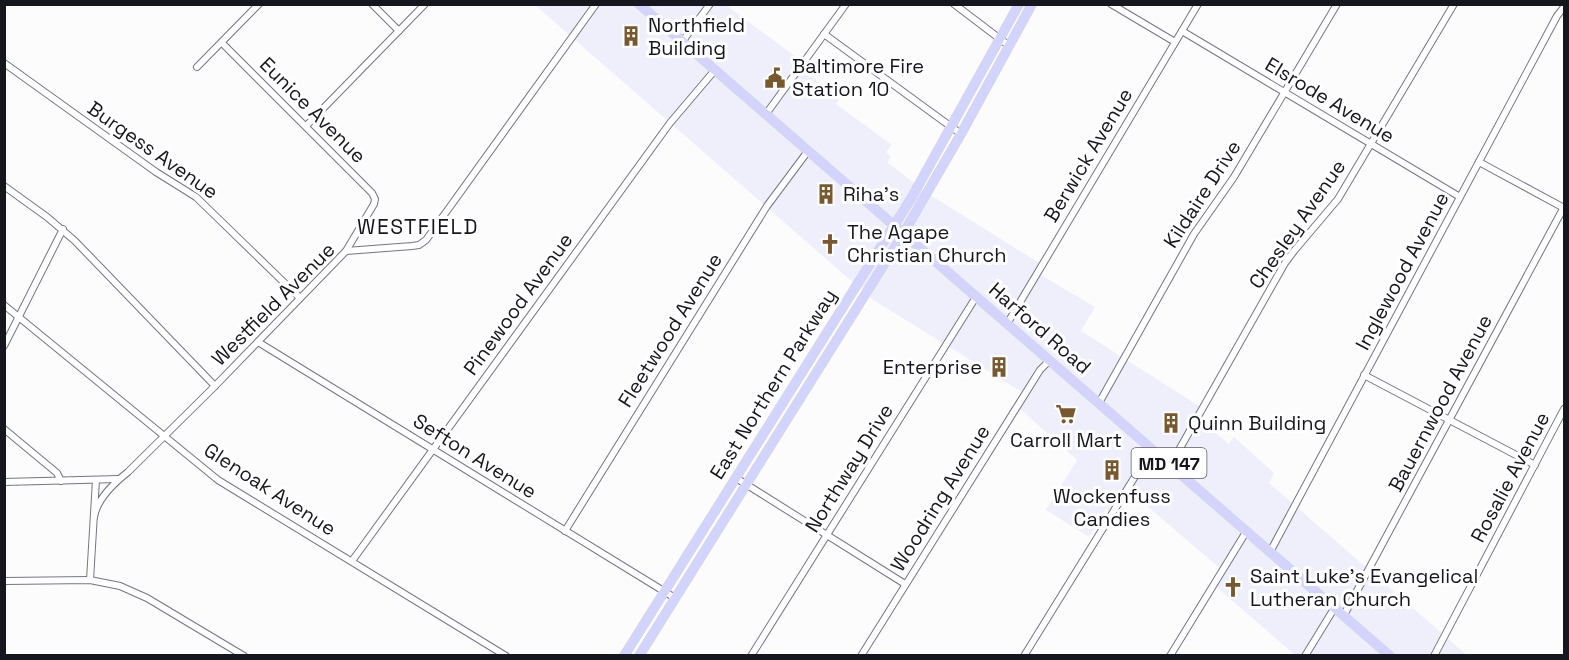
<svg xmlns="http://www.w3.org/2000/svg" width="1569" height="660" font-family="'Space Grotesk',sans-serif">
	<rect width="100%" height="100%" fill="#fcfcfc"/>
	<path fill="#eeeffb" d="M535 5H726L803 62 799 68 840 97 836 104 892 145 886 152 891 157 887 162 927 193 1041 264 1036 272 1095 307 1081 331 1202 408 1197 418 1229 444 1234 437 1274 473 1269 483 1467 655H1295L1214 585 1222 570 1127 489 1112 512 1106 509 1089 537 1046 510 1077 460 1018 407 1025 394 872 299Z"/>
	<g fill="none" stroke-linecap="round" stroke-linejoin="round">
		<g stroke="#737588" stroke-width="8">
			<g id="minor">
				<path d="M372 4 399 31"/>
				<path d="M954 4 1008 45"/>
				<path d="M1111 4 1175 42"/>
				<path d="M1182 31 1460 197"/>
				<path d="M824 34 961 134"/>
				<path d="M682 42 710 4"/>
				<path d="M222 43 372 193 375 199 374 204 346 251"/>
				<path d="M4 63 156 172 196 197 300 298"/>
				<path d="M197 67 259 4"/>
				<path d="M766 114 846 4"/>
				<path d="M306 126 425 4"/>
				<path d="M1479 162 1564 208"/>
				<path d="M4 186 47 217 75 241 215 386"/>
				<path d="M4 305 218 480 506 656"/>
				<path d="M1007 324 1198 4"/>
				<path d="M258 342 675 598"/>
				<path d="M4 346 63 229"/>
				<path d="M1364 375 1535 465"/>
				<path d="M1099 403 1194 234 1234 177 1337 4"/>
				<path d="M4 429 57 473 61 481"/>
				<path d="M1171 464 1285 263 1294 251 1338 199 1454 4"/>
				<path d="M736 478 905 584"/>
				<path d="M4 482 119 479"/>
				<path d="M94 517C97 499 114 483 128 472L215 386 346 251 412 246 419 245 426 240 596 4"/>
				<path d="M565 531 767 206 808 151"/>
				<path d="M1270 552 1557 16 1564 7"/>
				<path d="M352 561 670 123 715 70"/>
				<path d="M90 580 96 480"/>
				<path d="M4 581 90 580 120 586 147 598 244 656"/>
				<path d="M1344 615 1564 207"/>
				<path d="M751 656 976 297"/>
				<path d="M861 656 1040 370 1049 361"/>
				<path d="M1024 656 1152 449"/>
				<path d="M1170 656 1246 532"/>
				<path d="M1305 656 1335 607"/>
				<path d="M1434 656 1564 409"/>
			</g>
		</g>
		<g stroke="#d5d5d6" stroke-width="10">
			<g id="primary">
				<path d="M639 4 1390 656"/>
				<path d="M624 656 912 197 1019 4"/>
				<path d="M639 656 903 234 961 134 1032 4"/>
			</g>
		</g>
		<use href="#minor" stroke="#fff" stroke-width="6"/>
		<use href="#primary" stroke="#d2d4fe" stroke-width="9"/>
	</g>
	<defs>
		<g id="building-bare" transform="scale(1.62)"><path d="M-4-6H4V6H1V3H-1V6H-4ZM-2.5-4.3h1.7v1.8h-1.7ZM.8-4.3h1.7v1.8H.8ZM-2.5-1h1.7V.8h-1.7ZM.8-1h1.7V.8H.8Z" fill="#78582e" stroke="#fff" stroke-width="2.5" paint-order="stroke"/></g>
		<g id="civic-bare" transform="scale(1.62)"><path d="M-.6-6.5H3V-4.5H.6V-3L4-1V1h2V6H-6V1h2V-1L-.6-3ZM-1.2 2.5V6h2.4V2.5Z" fill="#78582e" stroke="#fff" stroke-width="2.5" paint-order="stroke"/></g>
		<g id="church-bare" transform="scale(1.62)"><path d="M-1.2-6h2.4v3.5h3.3v2.4h-3.3V6h-2.4V-.1h-3.3v-2.4h3.3Z" fill="#78582e" stroke="#fff" stroke-width="2.5" paint-order="stroke"/></g>
		<g id="supermarket-bare" transform="scale(1.62)"><path d="M-6-5.5h2.5l.6 2H6L4.5 2H-2.5L-4.4-4H-6ZM-1.5 3.2a1.3 1.3 0 1 0 .1 0ZM3 3.2a1.3 1.3 0 1 0 .1 0Z" fill="#78582e" stroke="#fff" stroke-width="2.5" paint-order="stroke"/></g>
	</defs>
	<g fill-rule="evenodd">
		<use href="#building-bare" x="631" y="36"/>
		<use href="#civic-bare" x="775" y="78"/>
		<use href="#building-bare" x="826" y="194"/>
		<use href="#church-bare" x="830" y="244"/>
		<use href="#building-bare" x="999" y="367"/>
		<use href="#supermarket-bare" x="1066" y="414"/>
		<use href="#building-bare" x="1171" y="423"/>
		<use href="#building-bare" x="1112" y="470"/>
		<use href="#church-bare" x="1233" y="587"/>
	</g>
	<g text-anchor="middle" dominant-baseline="central" stroke-width="6" stroke-linejoin="round" paint-order="stroke">
		<rect fill="#fff" stroke="#5c5d62" stroke-width="1.5" x="1131.5" y="448" width="75" height="30" rx="4.5"/>
		<g font-size="18" font-weight="bold" fill="#16171e">
			<text x="1169" y="463">MD 147</text>
		</g>
		<g font-size="20" fill="#16171e" stroke="#fff" text-anchor="start">
			<text x="648" y="25">Northfield<tspan x="648" dy="23">Building</tspan></text>
			<text x="792" y="66">Baltimore Fire<tspan x="792" dy="23">Station 10</tspan></text>
			<text x="843" y="194">Riha's</text>
			<text x="847" y="232">The Agape<tspan x="847" dy="23">Christian Church</tspan></text>
			<text x="982" y="367" text-anchor="end">Enterprise</text>
			<text x="1188" y="423">Quinn Building</text>
			<text x="1066" y="440" text-anchor="middle">Carroll Mart</text>
			<text x="1112" y="496" text-anchor="middle">Wockenfuss<tspan x="1112" dy="23">Candies</tspan></text>
			<text x="1250" y="576">Saint Luke's Evangelical<tspan x="1250" dy="23">Lutheran Church</tspan></text>
		</g>
		<g font-size="20" fill="#16171e" stroke="#fff">
			<text transform="translate(1330 100) rotate(31)">Elsrode Avenue</text>
			<text transform="translate(313 110) rotate(45)">Eunice Avenue</text>
			<text transform="translate(153 150) rotate(35)">Burgess Avenue</text>
			<text transform="translate(1088 155) rotate(-59)">Berwick Avenue</text>
			<text transform="translate(1202 194) rotate(-57)">Kildaire Drive</text>
			<text transform="translate(1297 224) rotate(-55)">Chesley Avenue</text>
			<text transform="translate(1402 271) rotate(-62)">Inglewood Avenue</text>
			<text transform="translate(273 304) rotate(-45)">Westfield Avenue</text>
			<text transform="translate(518 304) rotate(-54)">Pinewood Avenue</text>
			<text transform="translate(1040 328) rotate(41)">Harford Road</text>
			<text transform="translate(670 330) rotate(-58)">Fleetwood Avenue</text>
			<text transform="translate(773 384) rotate(-58)">East Northern Parkway</text>
			<text transform="translate(1440 403) rotate(-62)">Bauernwood Avenue</text>
			<text transform="translate(475 456) rotate(32)">Sefton Avenue</text>
			<text transform="translate(849 468) rotate(-58)">Northway Drive</text>
			<text transform="translate(1510 477) rotate(-62)">Rosalie Avenue</text>
			<text transform="translate(270 489) rotate(33)">Glenoak Avenue</text>
			<text transform="translate(940 498) rotate(-58)">Woodring Avenue</text>
		</g>
		<g font-size="21" letter-spacing="1.5" fill="#16171e" stroke="#fff">
			<text x="418" y="226">WESTFIELD</text>
		</g>
	</g>
	<rect width="1569" height="660" fill="none" stroke="#16171e" stroke-width="12"/>
</svg>
